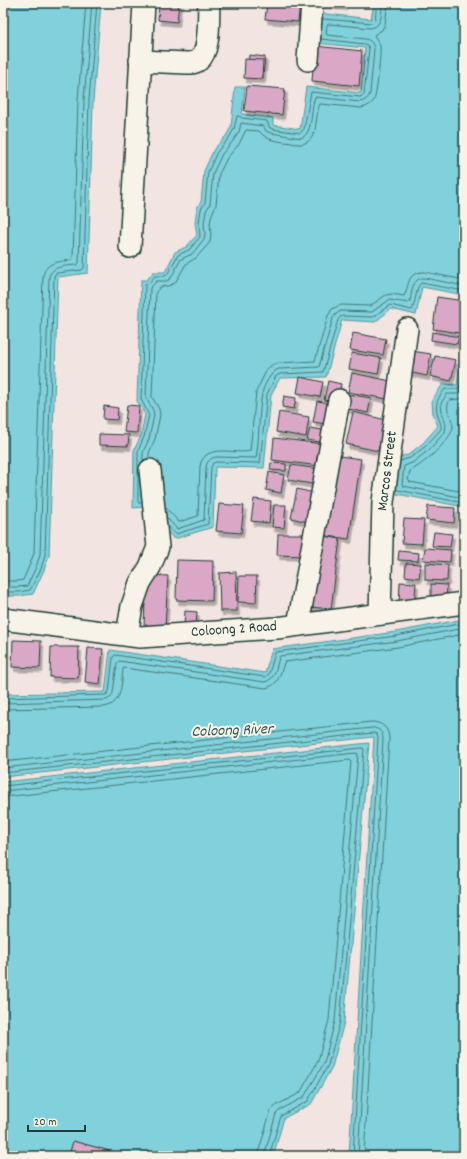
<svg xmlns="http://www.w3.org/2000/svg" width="467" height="1159" font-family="Dekko,sans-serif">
	<defs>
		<filter id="shadow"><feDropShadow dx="2.5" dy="4.5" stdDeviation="0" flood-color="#0004"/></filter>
	</defs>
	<rect width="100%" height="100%" fill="#f1e4e1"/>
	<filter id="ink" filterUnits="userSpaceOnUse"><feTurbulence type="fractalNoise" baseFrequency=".025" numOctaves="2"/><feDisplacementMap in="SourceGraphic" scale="8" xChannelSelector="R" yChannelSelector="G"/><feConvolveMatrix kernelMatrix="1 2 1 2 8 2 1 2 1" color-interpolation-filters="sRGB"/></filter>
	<g filter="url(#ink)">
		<g fill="#80d1db" stroke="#599698">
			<path d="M3 3H101L93 101 88 273 58 277 49 556 44 570 33 594 19 596H3Z"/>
			<path d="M374 3H464V295L422 287 416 315 391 309 375 322 342 320 326 377 280 378 271 395 264 468 215 467 213 527 174 539 144 507 133 508 134 450 141 436 145 414 137 401 141 280H147L153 272H165L175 252 186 247 197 235 195 223 197 207 201 202 204 171 214 149 226 136 231 127 235 87H245L242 114 273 118V125L300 129 306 87 361 93 365 48 316 43 318 13 371 19Z"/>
			<path d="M464 336V507L392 493 396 457 408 455 423 443 438 426 433 415 432 400 443 384 457 385Z"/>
			<path d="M464 619V1156H349L374 737 3 777V694L105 692 110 650 265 673 272 649 396 632Z"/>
			<path d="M369 743 344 1022 332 1067 311 1104 284 1118 273 1156H3V782Z"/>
		</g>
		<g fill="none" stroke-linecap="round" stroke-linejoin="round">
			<g stroke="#467877" stroke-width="1">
				<path d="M322 19 372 23 375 20 377 3"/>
				<path d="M464 390 458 394H447L441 403 442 413 446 425 445 432 429 450 412 463 404 466 402 484 403 486 464 498"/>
				<path d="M464 398 459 399 450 400C443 410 453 417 453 427 452 440 421 466 410 471L408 480 410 482 464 492"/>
				<path d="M149 459V453L155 439 160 415 159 409 152 397 156 292 160 287 168 286 175 283 186 264 196 258 210 242 211 235 210 223 212 214 216 205 219 174 227 158 239 144 246 130 259 131C267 140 272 140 284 142 288 142 294 144 299 144 320 144 314 116 320 104L361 108C366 107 371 105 374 100 377 94 381 53 380 46 379 42 376 39 374 35L382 30 385 24 388 3"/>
				<path d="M143 461V452L149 439 154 415 153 410 146 398 150 288 157 281H167L171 278 181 259 192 254 204 239 205 234 204 223 206 211 210 204 213 173 222 154 233 141 239 132 241 123 263 126 266 131 271 133 301 138C314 133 310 109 315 97L360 102C365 101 369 98 370 93L374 50C374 44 371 41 366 39L327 35 326 33 327 25 329 24 370 28C382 27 382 13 382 3"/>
				<path d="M400 461 410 458 426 446 441 429C442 424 439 421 438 416 434 404 438 398 445 389H456L460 387 464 363"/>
				<path d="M396 489 398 490 464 503"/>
				<path d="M142 503H139L138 502V451L144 437 149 415 141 399 145 285 149 283 155 276H165L167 275 178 255 189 250 200 237 199 223 201 209 205 203 208 172 217 152 229 138 234 129 237 116H239L242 118 267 121 269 127 272 129 300 133 304 129 311 92 360 97 364 95 369 49 368 46 365 44 321 39"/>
				<path d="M166 508 179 522 198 516 200 466C205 442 234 455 250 451L256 392 267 369 272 365 278 363 315 361 328 316 332 309 336 307 341 305 370 306 386 295 392 294 404 296C410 285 406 272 425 272L464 280"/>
				<path d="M167 518 177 529 204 520 206 467C207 461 211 458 216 457L256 458C260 437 258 415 262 394 263 387 271 371 279 369L319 367 333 318 336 314 341 311 372 312 389 300 408 303 410 302C412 292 411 278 425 278L464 286"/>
				<path d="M167 526 176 534 208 524 211 467 213 463 216 462 260 463 267 394 276 376 280 374 323 372 338 320 340 317 343 316 373 317 390 305 412 310 413 308 418 287 421 283 464 291"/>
				<path d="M3 581H18L23 580 30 564 34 553 43 276C46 261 59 262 71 260L73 258 78 100 86 3"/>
				<path d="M3 587H18L27 586 36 567 40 555 49 277C52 265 67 266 77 265L79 263 84 100 92 3"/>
				<path d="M3 592H19L30 590 41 569 45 555 54 277 55 274 57 273 82 270 84 268 89 100 97 3"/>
				<path d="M3 698 106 695 109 692 113 657 115 655 265 677 269 674 275 653 276 652 396 636 464 623"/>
				<path d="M3 703 107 700 111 697 113 693 117 663 119 661 265 682C276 679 276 667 279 658L280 656 397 641 464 628"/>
				<path d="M3 709 104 707C123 704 121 684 123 669L124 668 266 688C279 685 280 674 284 663L285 662 398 647 464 634"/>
				<path d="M3 762 371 722C382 722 389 728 389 739L364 1156"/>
				<path d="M3 768 372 728C379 728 383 732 383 739L358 1156"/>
				<path d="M3 773 373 733 377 734 378 738 353 1156"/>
				<path d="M3 786 362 748 364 749 340 1022 328 1065 308 1101 281 1116 269 1156"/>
				<path d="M3 791 356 753 358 754 335 1021 324 1063 304 1097 280 1110 276 1114 264 1156"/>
				<path d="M3 797 350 760 351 761 329 1020 318 1061 300 1093 277 1105 271 1110 259 1150 258 1156"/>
			</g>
		</g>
		<g fill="#daa8c6" stroke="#1f3d34" filter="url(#shadow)">
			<path d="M159 3H179L177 22 158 20Z"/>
			<path d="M267 3H300L298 22 265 19Z"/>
			<path d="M319 3H344V6L319 4Z"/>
			<path d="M315 46 362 51 359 86 312 81Z"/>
			<path d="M249 55 265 57 263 78 247 76Z"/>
			<path d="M245 59 263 60 262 79 244 78Z"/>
			<path d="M247 86 285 89 282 115 244 111Z"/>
			<path d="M437 297 464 301 460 333 433 329Z"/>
			<path d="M432 332 459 337 457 344 431 340Z"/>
			<path d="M353 333 386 339 383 355 350 350Z"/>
			<path d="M412 351 431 354 427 376 408 372Z"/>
			<path d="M352 353 381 358 378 374 349 369Z"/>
			<path d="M435 356 456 360 451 381 430 376Z"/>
			<path d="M352 373 391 381 387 399 348 392Z"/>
			<path d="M300 377 323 382 320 397 297 393Z"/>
			<path d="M328 381 341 384 337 403 324 400Z"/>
			<path d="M347 394 371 398 368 413 344 408Z"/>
			<path d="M284 396 296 398 294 409 282 407Z"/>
			<path d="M317 401 337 404 333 425 313 422Z"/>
			<path d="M127 405 139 406 137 433 124 432Z"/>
			<path d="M104 406 118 408 117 420 103 419Z"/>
			<path d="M279 412 309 417 306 437 276 432Z"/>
			<path d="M353 412 386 420 378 451 346 444Z"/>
			<path d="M310 428 328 431 326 443 307 440Z"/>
			<path d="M99 434 129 435 128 446 99 445Z"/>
			<path d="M274 438 323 444 320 466 272 460Z"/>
			<path d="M332 455 361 459 349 539 320 535Z"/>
			<path d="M271 463 286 464V471L270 470Z"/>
			<path d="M291 465 320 469 318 485 288 480Z"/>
			<path d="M269 472 284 475 281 493 266 490Z"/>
			<path d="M297 489 314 493 308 522 291 518Z"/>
			<path d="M254 499 271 501 269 523 251 521Z"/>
			<path d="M219 504 244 506 241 533 216 531Z"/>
			<path d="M274 505H286L284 528 272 527Z"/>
			<path d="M428 506 455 508 454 523 426 520Z"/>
			<path d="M404 519 424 520 422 544 402 543Z"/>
			<path d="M434 532 452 534 450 547 432 546Z"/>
			<path d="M278 534H303V556L277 555Z"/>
			<path d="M320 535 340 539 331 609 309 607Z"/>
			<path d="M425 548 451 550 450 562 423 560Z"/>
			<path d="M399 551 419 553 418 561 398 560Z"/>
			<path d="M177 560 213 561 212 601 176 600Z"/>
			<path d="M406 563 421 564 419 578 405 576Z"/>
			<path d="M425 563 448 565 447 581 425 580Z"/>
			<path d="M236 572 237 611H220L219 573Z"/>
			<path d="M146 575 168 576 165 628 144 627Z"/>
			<path d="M239 576H257L256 603 238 602Z"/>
			<path d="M400 582 416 583 414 607 399 606Z"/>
			<path d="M431 584 447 585 446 602 431 601Z"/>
			<path d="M185 611 197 612 196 627 184 626Z"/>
			<path d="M13 640 41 641 40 668 12 667Z"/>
			<path d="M51 647H79L78 678 50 677Z"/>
			<path d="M88 648 103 649 100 684 85 682Z"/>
			<path d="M73 1141 110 1151 108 1156H69Z"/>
			<path d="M321 1153 347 1154V1156H320Z"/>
		</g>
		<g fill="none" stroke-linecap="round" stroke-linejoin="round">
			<g stroke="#1f3d34" stroke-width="24">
				<g id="minor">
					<path d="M308 60 312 3"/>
					<path d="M140 61 187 63C192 63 195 63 199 60 211 50 208 17 209 3"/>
					<path d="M130 247 144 3"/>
					<path d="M380 614 383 502 407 329"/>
					<path d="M3 619 140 637 277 628 464 603"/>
					<path d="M298 625 339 400"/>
					<path d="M127 635 132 606 140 583 150 567 158 547 150 470"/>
				</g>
			</g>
			<use href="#minor" stroke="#f7f3e8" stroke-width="21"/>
		</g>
	</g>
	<g text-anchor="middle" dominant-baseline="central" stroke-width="4" stroke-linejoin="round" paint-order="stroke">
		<g font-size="15" fill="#1f3d34" stroke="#f7f3e8">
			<text transform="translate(388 471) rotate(-83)">Marcos Street</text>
			<text transform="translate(234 630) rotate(-4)">Coloong 2 Road</text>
		</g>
		<g font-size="16" font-style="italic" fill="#325b55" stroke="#f7f3e8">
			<text transform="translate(232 731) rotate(-2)">Coloong River</text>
		</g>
	</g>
	<rect width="467" height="1159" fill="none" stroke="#f7f3e8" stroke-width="16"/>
	<rect x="8" y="8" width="451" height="1143" fill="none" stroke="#1f3d34" stroke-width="1.5" filter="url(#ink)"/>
	<path d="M28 1125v6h57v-6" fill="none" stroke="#1f3d34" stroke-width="2"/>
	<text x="34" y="1125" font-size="12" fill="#1f3d34" stroke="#f7f3e8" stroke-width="3" paint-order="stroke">20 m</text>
</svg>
